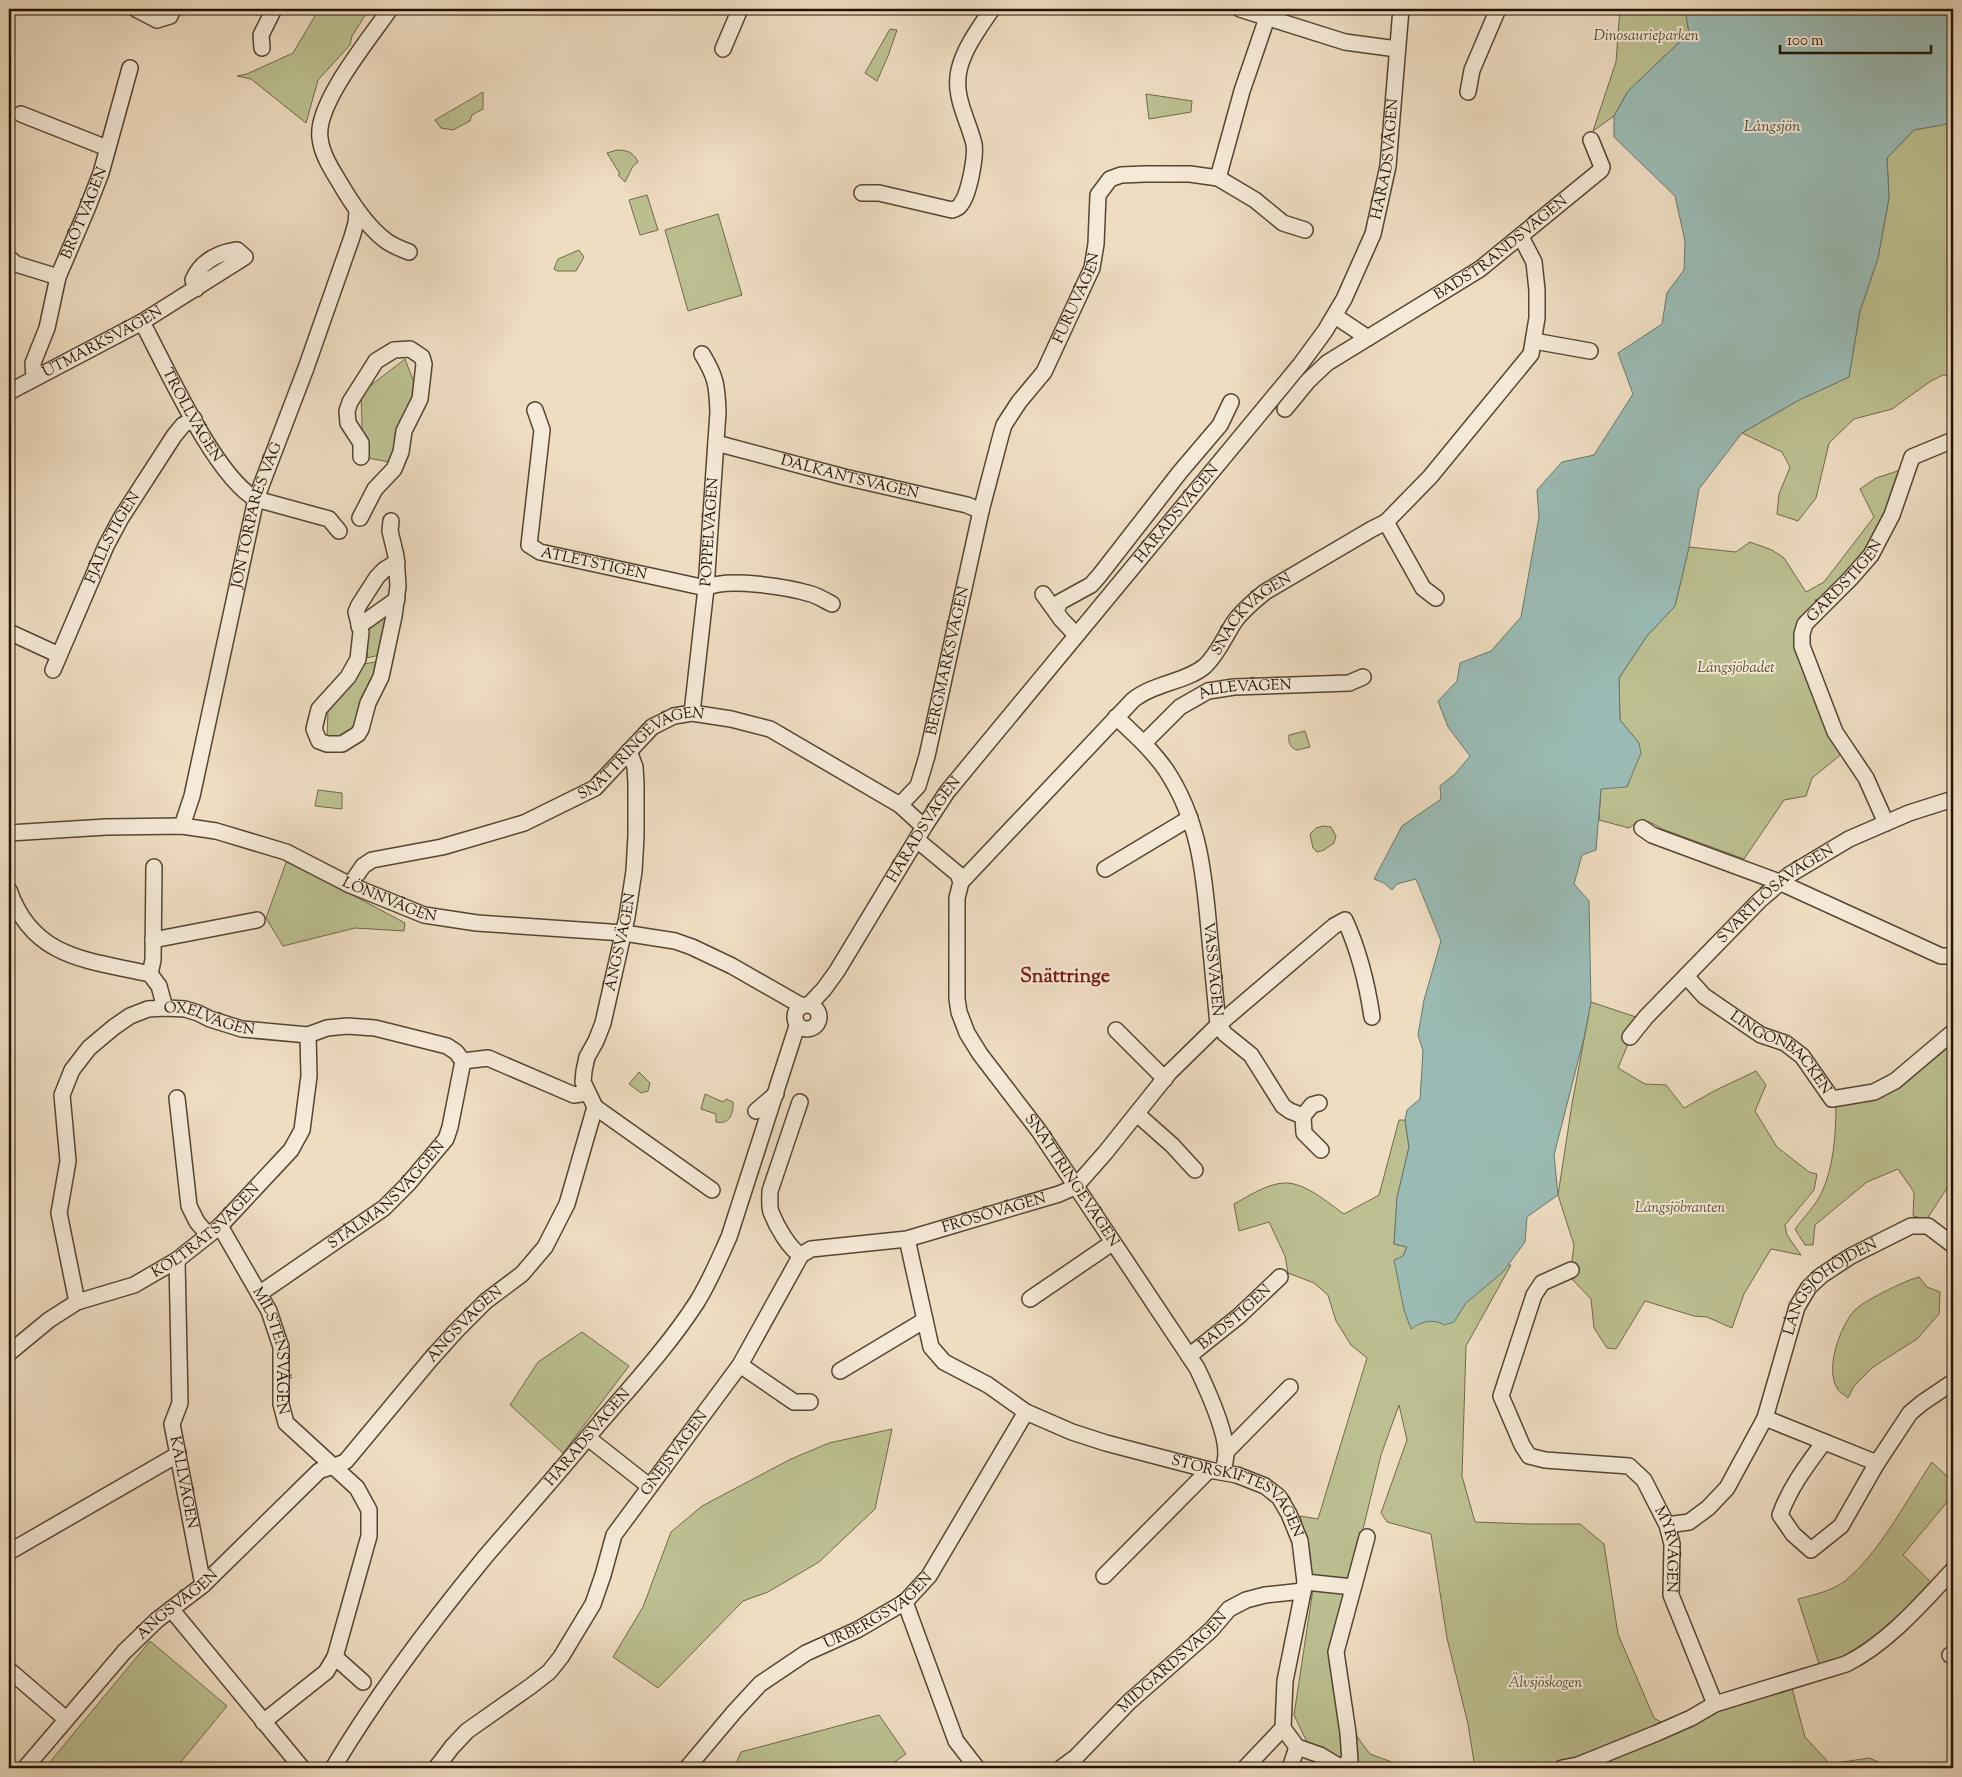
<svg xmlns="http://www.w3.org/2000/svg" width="1962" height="1777" font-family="'Sorts Mill Goudy',serif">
	<rect width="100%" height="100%" fill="#efddc2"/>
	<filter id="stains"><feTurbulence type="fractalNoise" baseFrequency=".004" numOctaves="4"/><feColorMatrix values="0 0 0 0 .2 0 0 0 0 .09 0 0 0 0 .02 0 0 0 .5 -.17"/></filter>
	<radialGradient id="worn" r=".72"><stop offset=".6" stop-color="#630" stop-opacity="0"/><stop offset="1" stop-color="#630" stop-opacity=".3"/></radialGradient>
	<g fill="#bcc091" stroke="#6f6a49">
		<path d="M319 9H369L352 36 350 45 318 80 306 123 251 79 237 76 247 74 293 53Z"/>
		<path d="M1620 9H1685L1689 33 1628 91 1614 116 1593 131 1616 62Z"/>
		<path d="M890 29 897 30 888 56 877 81 865 73Z"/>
		<path d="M483 92V109L472 115 470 121 453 130 441 128 435 120Z"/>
		<path d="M1146 94 1192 101 1191 112 1149 119Z"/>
		<path d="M1953 122V376L1943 375 1931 381 1892 409 1854 419 1829 443 1816 498 1798 521 1777 514 1779 494 1790 467 1782 452 1742 433 1799 400 1849 377 1860 311 1878 258 1889 198 1887 158 1914 130Z"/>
		<path d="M617 150C626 150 634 152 638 162L633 166 625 182 618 175 620 174 607 153Z"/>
		<path d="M647 195 658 230 640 235 629 200Z"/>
		<path d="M718 214 742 295 688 311 665 230Z"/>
		<path d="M579 250 584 257 576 271H557L554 269 558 259Z"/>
		<path d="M405 359 418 393 389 462 363 457 361 393Z"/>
		<path d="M1910 467 1871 555 1797 640 1843 753 1812 778 1806 796 1784 800 1744 859 1662 829C1648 820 1643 818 1629 828L1599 820 1601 788 1639 743 1620 720 1619 678 1647 636 1675 606 1689 547 1736 552 1750 542 1772 550 1784 558 1806 592 1824 582 1874 517 1860 489 1876 478Z"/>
		<path d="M392 607 384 654 367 658 368 624Z"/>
		<path d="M374 662H382L363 721 338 742 327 739 328 710 360 665Z"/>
		<path d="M1305 731 1310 747 1297 750C1290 748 1288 742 1289 735Z"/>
		<path d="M318 790 342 793V809L315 806Z"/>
		<path d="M1323 826 1331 827 1336 836 1334 843 1324 850 1317 852 1313 848 1310 834 1316 828Z"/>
		<path d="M287 860 405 923 404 931 355 928 283 946 266 918Z"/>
		<path d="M1591 1002 1639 1018 1618 1068 1645 1084 1666 1085 1684 1108 1714 1091 1756 1071 1766 1085 1755 1111 1777 1147 1809 1172 1817 1174 1814 1190 1785 1225 1787 1235 1801 1255 1771 1249 1744 1294 1732 1328 1707 1317 1694 1316 1645 1301 1616 1349 1607 1348 1594 1328 1591 1299 1570 1277 1574 1245 1558 1195 1572 1104Z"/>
		<path d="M1953 1038V1186L1949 1185 1927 1219 1913 1216 1914 1192 1898 1169 1867 1182 1815 1225 1813 1245H1805L1795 1229C1804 1217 1816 1205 1822 1192 1834 1166 1836 1132 1836 1104L1876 1097Z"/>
		<path d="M639 1072 650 1083 648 1091 641 1093 629 1084Z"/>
		<path d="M705 1094 723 1102 726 1099 733 1102C734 1114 729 1125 716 1122V1114L701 1109Z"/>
		<path d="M1399 1120H1405L1409 1147 1397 1198 1394 1244 1407 1247 1403 1256 1443 1269 1511 1265 1466 1346 1462 1476 1475 1522 1528 1524H1580L1604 1544 1618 1634 1654 1718 1678 1732 1717 1710 1792 1688 1805 1737 1830 1764 1869 1758 1893 1768H1475L1468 1724 1447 1638 1431 1534 1387 1522 1381 1513 1407 1440 1399 1405 1381 1455 1333 1653 1346 1715 1358 1738 1370 1754 1400 1765 1418 1766 1466 1763 1468 1768H1337L1308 1744 1294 1715 1313 1589 1310 1553 1300 1516 1318 1519 1367 1358 1351 1345 1336 1321 1328 1295 1314 1283 1288 1273 1285 1256 1269 1222 1239 1231 1234 1204C1249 1196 1266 1184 1284 1183 1305 1182 1328 1203 1344 1214L1379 1195Z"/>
		<path d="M1919 1277 1927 1287 1940 1292 1939 1314 1917 1339 1873 1367 1854 1386 1848 1398C1845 1395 1839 1392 1837 1388 1825 1368 1840 1327 1854 1311 1861 1302 1906 1280 1919 1277Z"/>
		<path d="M582 1332 629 1366 563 1453 510 1405 538 1362Z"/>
		<path d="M892 1429 875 1509 819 1562 768 1592 743 1601 658 1688 613 1657 643 1607 671 1532 702 1506 791 1459 829 1443Z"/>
		<path d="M1932 1462 1953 1482V1495L1903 1555 1934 1585 1867 1647 1820 1667 1798 1599C1813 1595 1832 1591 1845 1581 1878 1555 1908 1498 1932 1462Z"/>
		<path d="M150 1641 227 1706 176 1768H45Z"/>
		<path d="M879 1715 906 1754 886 1768H734L741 1752Z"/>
	</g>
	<path fill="#9abbb4" stroke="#6a786c" d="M1685 9H1953V123L1914 130 1887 158 1889 198 1878 258 1860 311 1849 377 1799 400 1742 433 1699 489 1689 547 1675 606 1647 636 1619 678 1620 720 1639 743 1641 753 1627 787 1601 789 1596 850 1582 855 1574 884 1589 901 1591 1002 1584 1038 1554 1155 1558 1195 1527 1217 1525 1242 1503 1272 1466 1303 1454 1322 1444 1325C1434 1318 1420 1322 1411 1329L1404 1310 1394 1260 1403 1256 1407 1247 1394 1244 1397 1198 1409 1147 1405 1120 1407 1110 1420 1099 1423 1051 1418 1035 1424 1000 1441 941 1416 879 1397 884 1392 890 1384 883 1374 879 1402 826 1441 799 1440 786 1455 774 1470 756 1448 727 1438 701 1457 681 1460 663 1491 651 1521 617 1539 517 1537 490 1562 462 1594 455 1633 394 1618 353 1662 324 1667 293 1684 270 1685 241 1675 196 1614 137V116L1628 91 1689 33Z"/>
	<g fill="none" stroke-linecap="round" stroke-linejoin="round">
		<g stroke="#554631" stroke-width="18">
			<g id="minor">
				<path d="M136 9 157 20 170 16 173 9"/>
				<path d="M390 9C370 38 315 104 320 138 322 157 335 174 344 190 355 208 368 227 385 240 391 245 401 249 409 252"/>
				<path d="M1240 9 1345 42 1397 49"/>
				<path d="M262 48 261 35 274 9"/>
				<path d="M723 49 740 9"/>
				<path d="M1468 92 1472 70 1498 9"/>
				<path d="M21 114 107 148"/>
				<path d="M1218 178 1255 200 1283 223 1305 230"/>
				<path d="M862 193H879L952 210C956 209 959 208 961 204 969 194 976 157 974 144 968 119 953 97 959 70 964 48 980 27 992 9"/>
				<path d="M9 258 16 264 58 277"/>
				<path d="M1335 316 1368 338"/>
				<path id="s1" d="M142 322C165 365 215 477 256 499L329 519 339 531"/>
				<path d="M1534 341 1590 351"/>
				<path id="s2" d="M34 378 33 363 47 328 58 277 87 209 101 173 130 68"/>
				<path id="s3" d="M9 392 142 322 245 257 237 250C217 253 201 261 193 280L196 289"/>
				<path id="s4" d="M1285 409 1308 381 1327 363 1480 269 1601 170 1602 167 1591 140"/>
				<path id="s5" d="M535 410 542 430 529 545 540 552 706 588C727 577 788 587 811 594 818 596 826 601 832 604"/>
				<path id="s6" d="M716 443 844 477 967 505 981 511"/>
				<path d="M360 518 375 489 394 469 401 452 404 431 420 399 424 364 422 357 410 349 394 350 376 361 350 402 347 411 348 423 361 443V457"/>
				<path d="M391 521 390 531 396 556 398 586 394 616 381 677 368 703 361 729 358 734 342 744H327L319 741 314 729 319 709 348 677 358 659 361 632 356 612 359 605 377 577 384 570 397 562"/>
				<path d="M1386 522 1423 588 1436 598"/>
				<path d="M1043 594 1061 619 1076 635"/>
				<path d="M1057 613V609L1060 602 1091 585 1099 576 1180 472 1220 425 1231 402"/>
				<path d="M359 626 397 599"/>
				<path d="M9 632 59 655"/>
				<path id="s7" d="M53 670 106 546 121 518 174 436 183 425 194 419"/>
				<path id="s8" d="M692 713 706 588 718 412C717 385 716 377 702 354"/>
				<path id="s9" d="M1116 717C1134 734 1152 750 1166 770 1199 820 1204 872 1209 930 1212 962 1215 994 1218 1025L1225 1034 1251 1055 1283 1106 1290 1111 1303 1116 1304 1133 1321 1150"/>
				<path id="s10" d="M1144 743 1180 707 1208 691 1234 687 1349 683 1363 677"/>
				<path id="s11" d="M900 805 918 786 927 756 981 511 1001 435 1004 425 1019 402 1044 372 1092 268 1096 244 1098 195 1110 179 1121 175 1145 174H1190L1218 178 1242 91 1267 18"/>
				<path id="s12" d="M1886 823 1866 778 1835 732 1802 646V634L1805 624 1850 579 1871 555 1892 515 1912 457 1953 440"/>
				<path id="s13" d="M182 826 192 796 256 499 306 368 352 237 356 223 357 212"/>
				<path d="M1642 828 1652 835 1779 882 1941 956H1950L1953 954"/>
				<path id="s14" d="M9 833 106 827 182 826 216 831 286 852 350 885 424 915 477 923 624 933 675 941 692 947 732 966 802 1006"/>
				<path id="s15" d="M917 840 958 874 961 882 957 898V999L959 1012 967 1033 980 1054 1039 1131 1197 1368C1207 1389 1226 1431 1226 1453 1226 1459 1224 1466 1223 1472"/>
				<path d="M1105 869 1190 818"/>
				<path id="s16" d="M961 882 1133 700C1154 683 1186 682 1205 666 1218 654 1225 636 1235 621 1243 610 1254 601 1265 592L1372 529 1386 522 1430 477 1531 354 1537 318V290L1534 262 1521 237"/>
				<path id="s17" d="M350 885 363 866 372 860 442 847 524 823 595 788 652 727 674 716 692 713 731 719 770 729 900 805 924 827"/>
				<path d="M9 890C33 959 88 960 150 974L159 986 165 1008"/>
				<path d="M153 940 257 920"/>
				<path d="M150 974 153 960 154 867"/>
				<path id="s18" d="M1686 976 1704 996 1720 1007 1761 1035 1785 1043 1802 1056 1832 1099 1874 1092 1895 1081 1953 1032"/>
				<circle cx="807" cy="1017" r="12"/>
				<path id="s19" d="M809 1005 824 989 837 971 924 827 947 792 1300 365 1325 331 1344 299 1373 234 1388 166 1401 9"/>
				<path d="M1116 1030 1165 1079"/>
				<path id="s20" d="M1630 1037 1646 1017 1760 900 1789 875 1849 839 1909 813 1953 799"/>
				<path d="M177 1098 189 1206 197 1222 208 1235"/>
				<path d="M800 1102 770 1191C770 1198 769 1206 771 1212 776 1225 789 1249 801 1255"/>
				<path d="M595 1107 712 1190"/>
				<path d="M756 1111 776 1094"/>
				<path d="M1137 1114 1172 1145 1195 1170"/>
				<path d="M1303 1116 1312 1105 1319 1103"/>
				<path id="s21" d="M220 1226 269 1311 281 1347V1404L286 1423 357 1488 369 1510V1536L335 1657 326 1672 263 1722"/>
				<path id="s22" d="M907 1239 931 1347 944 1362 988 1385 1026 1412 1072 1432 1106 1443 1209 1470 1237 1475 1265 1486 1279 1497 1289 1514 1300 1541 1305 1582 1285 1681 1283 1728 1245 1768"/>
				<path id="s23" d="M177 1260 180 1403 172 1424 203 1585"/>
				<path id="s24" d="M1571 1270 1542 1283 1534 1295 1501 1396 1522 1445 1529 1456 1545 1460 1629 1466 1644 1480 1667 1525 1672 1544 1671 1595 1715 1704"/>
				<path id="s25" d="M259 1294 384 1208 408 1184 446 1139 450 1127 463 1061"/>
				<path d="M1030 1299 1112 1243"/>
				<path id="s26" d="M77 1302 59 1213 68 1161 62 1095 72 1070 89 1048 114 1027 130 1016 148 1009 165 1008 185 1009 198 1013 210 1019 242 1029 308 1035 327 1028 347 1026 375 1028 447 1046 456 1052 463 1061 488 1058 574 1095 587 1093"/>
				<path id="s27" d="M9 1353 49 1320 77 1302 134 1285 177 1260 220 1226 291 1150 302 1130 309 1076 308 1035"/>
				<path id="s28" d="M1189 1356 1239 1316 1280 1277"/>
				<path d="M740 1365 794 1402H810"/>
				<path d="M840 1371 925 1320"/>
				<path d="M1765 1418 1877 1463"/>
				<path d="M588 1438 649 1486"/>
				<path d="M1824 1442C1807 1465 1790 1487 1780 1515L1793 1534 1811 1550 1841 1526 1877 1463 1910 1413 1922 1403 1953 1382"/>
				<path d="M1226 1452 1290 1387"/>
				<path id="s29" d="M1667 1525 1689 1522 1708 1508 1727 1488 1765 1418 1797 1307 1809 1287 1822 1275 1851 1256 1911 1226H1928L1953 1245"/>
				<path d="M9 1552 177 1455"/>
				<path d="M1104 1576 1209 1470"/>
				<path d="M1305 1582 1353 1587"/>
				<path d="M905 1602 956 1741 977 1768"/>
				<path d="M171 1609 302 1768"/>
				<path d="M1950 1655H1953"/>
				<path d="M335 1657 363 1682"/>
				<path d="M9 1670 66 1719"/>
				<path d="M1283 1728 1297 1747 1320 1755 1338 1766H1342L1350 1761 1348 1733 1336 1652 1367 1537"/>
				<path id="s30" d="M25 1768 124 1652 157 1620 203 1585 319 1471C328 1467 338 1466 346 1461L430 1360 456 1331 486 1301 522 1274 545 1247 567 1204 595 1107 583 1082 584 1071 587 1057 596 1041 603 1023 627 917 634 871 636 836V783L635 767 629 751"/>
				<path id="s31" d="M333 1768C377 1694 430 1624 485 1557 521 1515 558 1474 593 1431 628 1390 668 1347 697 1302 710 1281 719 1259 729 1237L797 1026"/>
				<path id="s32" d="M436 1768 452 1747 467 1731 531 1686 549 1672 561 1657 593 1604 603 1575 614 1535 740 1365 801 1255 811 1249 907 1239 1059 1194 1075 1187 1105 1153 1169 1073 1218 1025 1334 926 1345 920C1359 951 1367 983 1372 1017"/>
				<path id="s33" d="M687 1768 735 1711 760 1684 806 1653 857 1630 905 1602 929 1576 1026 1412"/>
				<path id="s34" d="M1061 1768 1076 1757 1129 1702 1211 1630 1229 1609 1246 1600 1265 1595 1303 1591"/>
				<path d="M1290 1768 1297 1747"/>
				<path d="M1562 1768 1578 1765 1657 1733 1691 1718 1715 1704 1846 1664C1888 1643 1921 1604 1953 1570"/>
			</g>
		</g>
		<use href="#minor" stroke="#f5e9d7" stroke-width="15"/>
	</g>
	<g text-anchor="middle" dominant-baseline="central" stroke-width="4" stroke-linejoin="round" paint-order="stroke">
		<g font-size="15" font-style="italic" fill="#585033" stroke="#f5e9d7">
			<text x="1646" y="36">Dinosaurieparken</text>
			<text x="1736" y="668">Långsjöbadet</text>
			<text x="1680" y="1208">Långsjöbranten</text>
			<text x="1545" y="1683">Älvsjöskogen</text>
		</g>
		<g font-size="15" fill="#221301" stroke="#f5e9d7">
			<text stroke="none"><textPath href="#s19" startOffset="1035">HÄRADSVÄGEN</textPath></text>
			<text stroke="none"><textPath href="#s2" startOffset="174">BRÖTVÄGEN</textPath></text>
			<text stroke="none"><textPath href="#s4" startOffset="271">BADSTRANDSVÄGEN</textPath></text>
			<text stroke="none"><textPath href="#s11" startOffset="545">FURUVÄGEN</textPath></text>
			<text stroke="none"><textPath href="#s3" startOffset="106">UTMARKSVÄGEN</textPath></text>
			<text stroke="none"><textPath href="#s1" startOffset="106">TROLLVÄGEN</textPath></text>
			<text stroke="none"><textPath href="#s6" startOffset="138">DALKANTSVÄGEN</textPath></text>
			<text stroke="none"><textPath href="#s19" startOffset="615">HÄRADSVÄGEN</textPath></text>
			<text stroke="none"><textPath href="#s13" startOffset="320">JON TORPARES VÄG</textPath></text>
			<text stroke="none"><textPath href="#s8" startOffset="182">POPPELVÄGEN</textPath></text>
			<text stroke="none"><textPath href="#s7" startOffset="145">FJÄLLSTIGEN</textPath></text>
			<text stroke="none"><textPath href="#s5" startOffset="205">ATLETSTIGEN</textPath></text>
			<text stroke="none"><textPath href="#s12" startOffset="278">GÅRDSTIGEN</textPath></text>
			<text stroke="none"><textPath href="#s16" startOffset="401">SNÄCKVÄGEN</textPath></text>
			<text stroke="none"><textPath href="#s11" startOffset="155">BERGMARKSVÄGEN</textPath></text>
			<text stroke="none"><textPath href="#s10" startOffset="120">ALLEVÄGEN</textPath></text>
			<text stroke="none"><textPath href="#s17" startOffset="330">SNÄTTRINGEVÄGEN</textPath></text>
			<text stroke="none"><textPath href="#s19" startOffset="210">HÄRADSVÄGEN</textPath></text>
			<text stroke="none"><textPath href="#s20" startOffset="205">SVARTLÖSAVÄGEN</textPath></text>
			<text stroke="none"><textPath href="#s14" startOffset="395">LÖNNVÄGEN</textPath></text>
			<text stroke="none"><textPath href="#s30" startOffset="1064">ÄNGSVÄGEN</textPath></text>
			<text stroke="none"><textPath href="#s9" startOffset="280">VASSVÄGEN</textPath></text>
			<text stroke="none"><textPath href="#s26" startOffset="399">OXELVÄGEN</textPath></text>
			<text stroke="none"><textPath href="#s18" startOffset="124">LINGONBACKEN</textPath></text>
			<text stroke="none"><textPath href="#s15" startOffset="396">SNÄTTRINGEVÄGEN</textPath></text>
			<text stroke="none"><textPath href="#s25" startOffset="162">STÅLMANSVÄGGEN</textPath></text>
			<text stroke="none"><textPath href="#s32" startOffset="839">FRÖSÖVÄGEN</textPath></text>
			<text stroke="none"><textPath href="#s27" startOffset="235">KOLTRATSVÄGEN</textPath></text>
			<text stroke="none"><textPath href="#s29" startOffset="306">LÅNGSJÖHÖJDEN</textPath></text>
			<text stroke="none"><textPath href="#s28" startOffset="60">BADSTIGEN</textPath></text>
			<text stroke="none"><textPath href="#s30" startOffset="629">ÄNGSVÄGEN</textPath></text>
			<text stroke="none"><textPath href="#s21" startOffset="138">MILSTENSVÄGEN</textPath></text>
			<text stroke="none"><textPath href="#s31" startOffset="418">HÄRADSVÄGEN</textPath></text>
			<text stroke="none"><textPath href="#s32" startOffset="404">GNEJSVÄGEN</textPath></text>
			<text stroke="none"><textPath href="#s23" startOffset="225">KÄLLVÄGEN</textPath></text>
			<text stroke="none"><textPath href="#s22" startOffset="460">STORSKIFTESVÄGEN</textPath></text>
			<text stroke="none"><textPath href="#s24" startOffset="415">MYRVÄGEN</textPath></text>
			<text stroke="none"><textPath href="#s30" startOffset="224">ÄNGSVÄGEN</textPath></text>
			<text stroke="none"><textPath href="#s33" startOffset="251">URBERGSVÄGEN</textPath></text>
			<text stroke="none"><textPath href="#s34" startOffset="154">MIDGÅRDSVÄGEN</textPath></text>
		</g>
		<g font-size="16" font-style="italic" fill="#4c4e40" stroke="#f5e9d7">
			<text x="1772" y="127">Långsjön</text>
		</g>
		<g font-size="20" font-weight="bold" fill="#7a1f14" stroke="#f5e9d7">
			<text x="1065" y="977">Snättringe</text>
		</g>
	</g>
	<rect width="1962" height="1777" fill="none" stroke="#efddc2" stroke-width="30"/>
	<rect x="10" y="10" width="1942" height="1757" fill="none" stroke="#221301" stroke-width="2.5"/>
	<rect x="15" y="15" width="1932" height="1747" fill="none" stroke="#221301"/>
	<path d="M1780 45v8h151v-8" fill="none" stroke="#221301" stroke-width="2.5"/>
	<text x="1787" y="45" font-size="15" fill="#221301" stroke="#f5e9d7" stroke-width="4" paint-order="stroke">100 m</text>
	<rect width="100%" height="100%" filter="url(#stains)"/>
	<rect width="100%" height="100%" fill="url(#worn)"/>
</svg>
